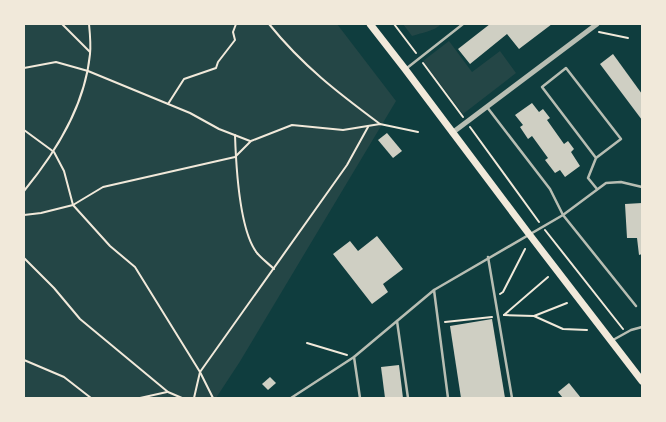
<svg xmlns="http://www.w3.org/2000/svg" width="666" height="422" font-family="Rubik,sans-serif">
	<rect width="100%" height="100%" fill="#0f3d3e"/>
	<g fill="#244646">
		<path d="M24 24H337L396 101 239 363 216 398H24Z"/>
		<path d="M403 24H441C435 31 421 33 412 36Z"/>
		<path d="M449 41 472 72 500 51 516 73 463 114 423 61Z"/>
	</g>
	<g fill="#cfcfc3">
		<path d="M490 24H552L519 49 507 34 470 64 458 49Z"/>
		<path d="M613 54 642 94V120L600 64Z"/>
		<path d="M532 103 539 112 543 109 550 118 547 120 564 144 568 141 574 149 571 152 580 166 565 177 560 170 555 173 545 160 548 158 532 136 528 139 520 127 523 125 515 115Z"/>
		<path d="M387 133 402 151 393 158 378 140Z"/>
		<path d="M642 203V254L639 255 637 238H627L625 204Z"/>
		<path d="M377 236 403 269 383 284 388 292 372 304 333 254 350 241 358 251Z"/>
		<path d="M492 319 505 398H461L450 326Z"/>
		<path d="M399 365 403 398H385L381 367Z"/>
		<path d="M270 377 276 383 268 390 262 384Z"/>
		<path d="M569 383 581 398H563L558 392Z"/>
	</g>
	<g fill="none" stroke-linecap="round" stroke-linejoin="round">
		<g stroke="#f1e9da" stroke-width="2">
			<path d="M62 24 90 52"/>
			<path d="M269 24C303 66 337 92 380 124"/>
			<path d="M394 24 416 53"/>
			<path d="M599 32 628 38"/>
			<path d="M423 63 463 117"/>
			<path d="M24 68 56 62 88 71 190 113 219 129 250 141"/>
			<path d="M168 104 184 79 216 68 218 62 235 40 233 32 236 24"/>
			<path d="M470 127 539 222"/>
			<path d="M24 130 54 152 64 171 73 205 110 246 135 267 200 372 194 398"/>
			<path d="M235 135C236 165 239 230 257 253 262 259 269 264 274 269"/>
			<path d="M24 191C56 152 85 106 90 54 91 45 90 34 89 24"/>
			<path d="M24 215 41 213 73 205 103 187 235 157 251 141 292 125 343 130 380 124 418 132"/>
			<path d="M545 230 623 329"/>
			<path d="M24 258 54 288 80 319 168 392 182 398"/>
			<path d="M500 294 503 292 525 249"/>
			<path d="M504 315 548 277"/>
			<path d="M504 315 534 316 563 329 587 330"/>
			<path d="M534 316 567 303"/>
			<path d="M445 322 492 317"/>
			<path d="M307 343 347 355"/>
			<path d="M24 360 64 377 91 398"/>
			<path d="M140 398 167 392"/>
			<path d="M213 398 200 372 347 165 368 127"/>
		</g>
		<g stroke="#b8beb3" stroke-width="2.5">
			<path d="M407 68 463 24"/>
			<path d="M487 107 550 189 563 215 636 306"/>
			<path d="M596 158 621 139 566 68 542 87 596 158 588 178 597 189"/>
			<path d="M488 257 512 398"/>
			<path d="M434 290 448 398"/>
			<path d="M397 321 408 398"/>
			<path d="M613 340 631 330 642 327"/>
			<path d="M354 357 360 398"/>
			<path d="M291 398 354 357 434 290 563 215 606 183 621 182 642 187"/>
		</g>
		<path stroke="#b8beb3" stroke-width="5" d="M452 133 597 24"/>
		<path stroke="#f1e9da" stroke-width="7" d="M370 24 405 69 529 234 642 381"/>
	</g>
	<rect width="666" height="422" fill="none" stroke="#f1e9da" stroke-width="50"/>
</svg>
